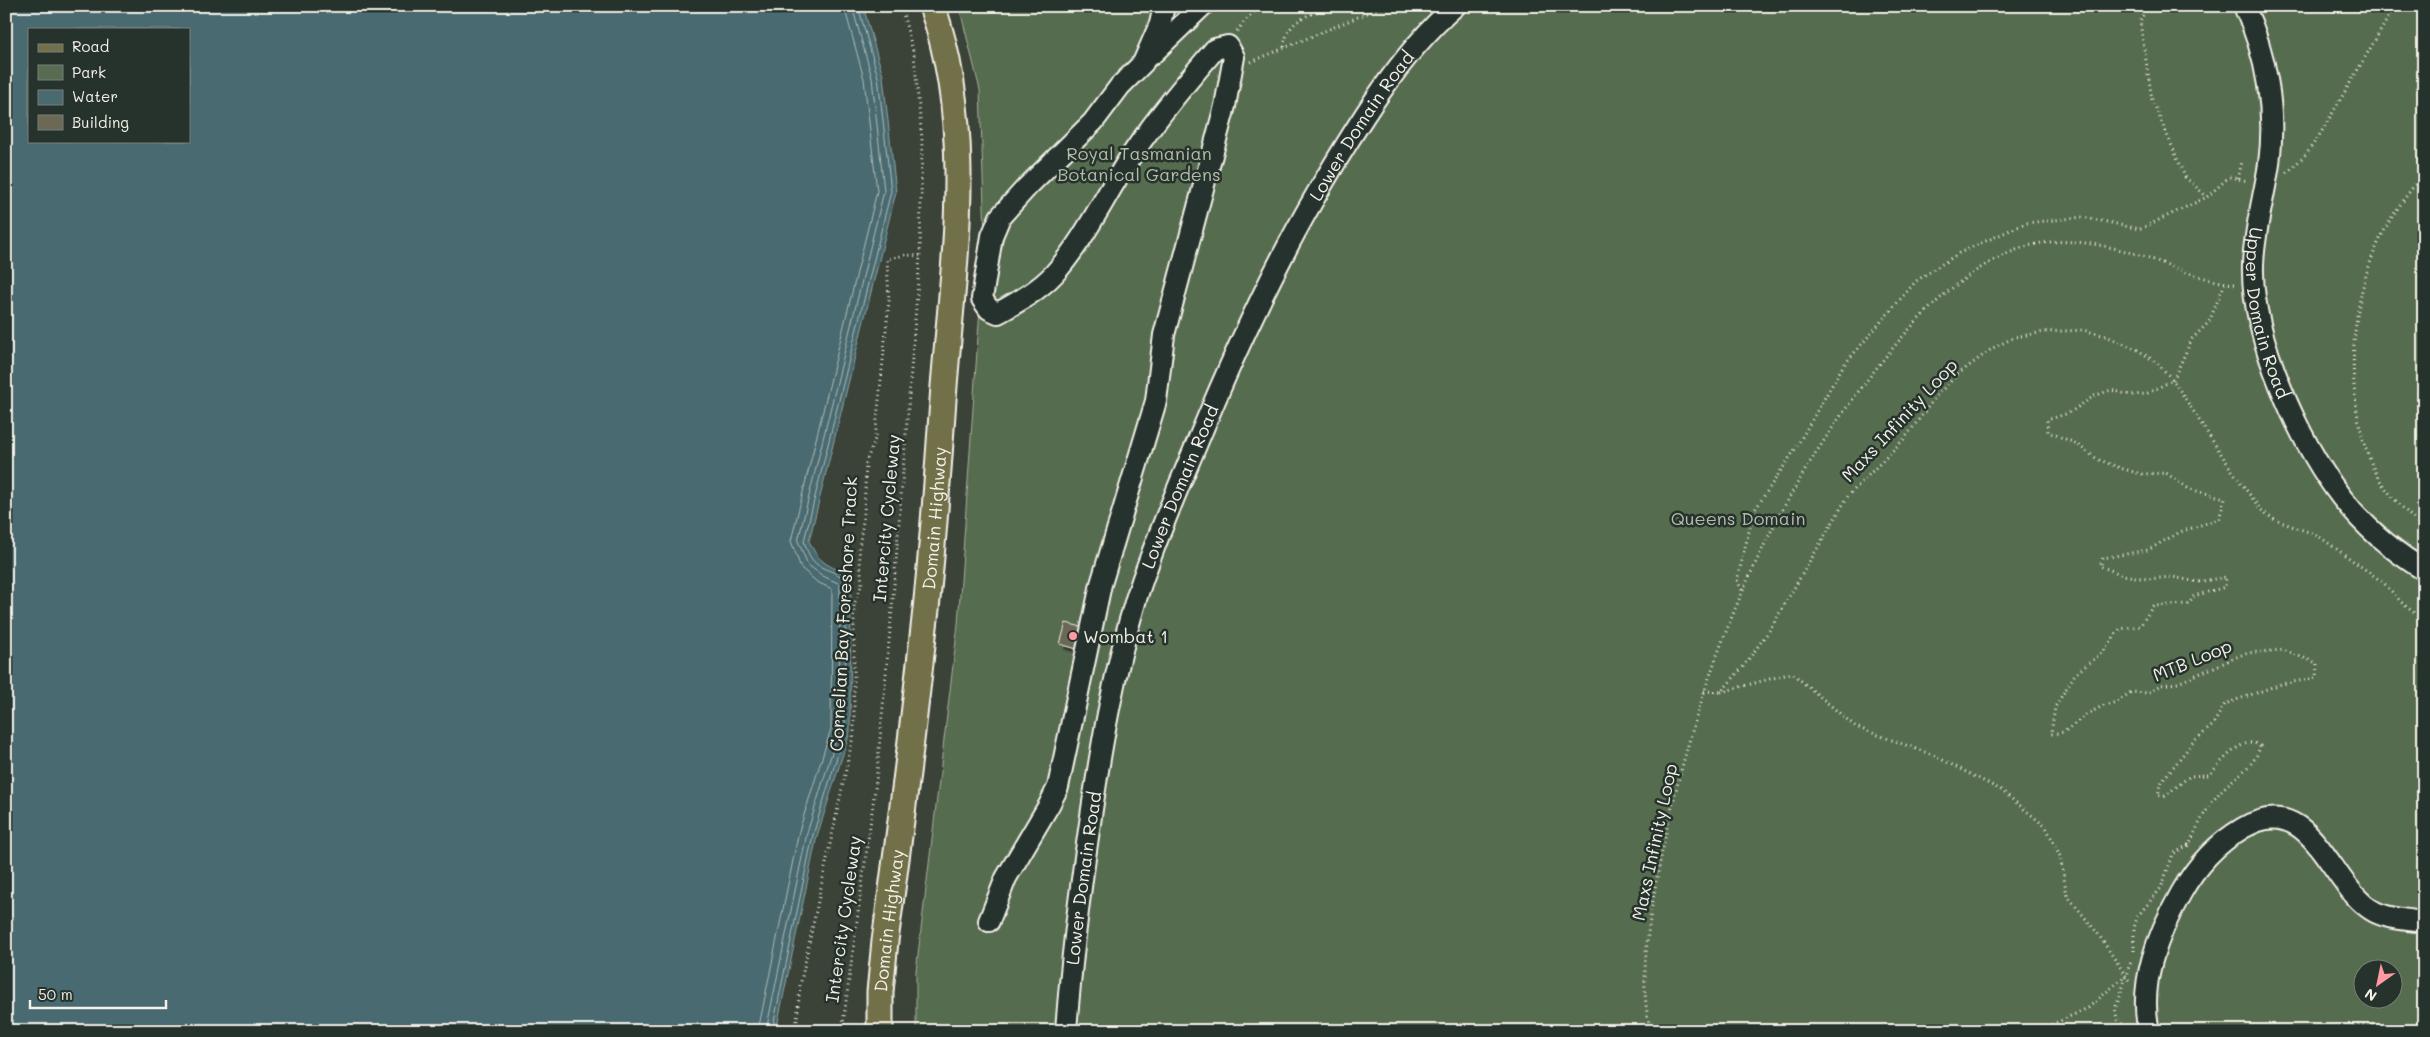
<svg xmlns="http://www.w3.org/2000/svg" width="2430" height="1037" font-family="Mali,sans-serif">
	<defs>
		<filter id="shadow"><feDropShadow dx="4.5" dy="4.5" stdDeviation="1" flood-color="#0009"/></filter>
	</defs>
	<rect width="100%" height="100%" fill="#3b4339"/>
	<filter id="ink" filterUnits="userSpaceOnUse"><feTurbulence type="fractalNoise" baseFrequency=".02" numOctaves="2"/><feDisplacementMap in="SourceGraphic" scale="10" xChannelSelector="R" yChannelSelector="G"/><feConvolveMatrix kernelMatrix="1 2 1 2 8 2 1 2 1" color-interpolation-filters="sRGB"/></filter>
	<g filter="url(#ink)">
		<path fill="#576c50" stroke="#a6ae9c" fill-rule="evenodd" d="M959 6H2424V1031H916V971L958 624 985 236 980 90ZM2362 970H2392V1000H2362Z"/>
		<path fill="#496b6f" stroke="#8da19f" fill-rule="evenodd" d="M6 6H863L883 76 896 192 809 541C819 564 829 566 851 575L850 732 817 836 776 1031H6ZM29 29H189V141H29Z"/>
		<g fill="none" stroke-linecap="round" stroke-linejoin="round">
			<g stroke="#b0bbb8" stroke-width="1">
				<path d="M758 1031 799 831 831 729 832 589 817 582 801 568 791 541 877 191 864 79 844 6"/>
				<path d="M766 1031 807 833 839 730 840 584 823 576 808 565 798 541 884 191 872 78 852 6"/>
				<path d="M772 1031 813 835 845 731 846 580C826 564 813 574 804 541L891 191 878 77 858 6"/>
			</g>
		</g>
		<path fill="#6b6955" stroke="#f4f1e8" filter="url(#shadow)" d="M1066 623 1086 628 1080 650 1060 644Z"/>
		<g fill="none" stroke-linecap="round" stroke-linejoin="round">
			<g stroke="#f4f1e8" stroke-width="24">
				<g id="minor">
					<path id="s1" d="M2244 6C2267 55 2276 111 2269 164 2264 198 2254 231 2253 265 2251 336 2299 442 2342 498 2364 526 2394 552 2424 570"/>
					<path d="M1151 55 1202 6"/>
					<path d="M989 921 1006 878 1049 805 1058 787 1101 584 1156 401 1164 335 1225 106 1234 57 1228 46 1215 49C1186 83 1158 116 1133 153 1107 191 1085 240 1054 274 1039 290 1018 302 998 313L989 309 982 299 992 236 1000 217 1027 187 1093 122 1120 86 1143 63 1160 24 1164 6"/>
					<path id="s2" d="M1066 1031C1071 964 1079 897 1089 830 1100 752 1113 675 1136 599 1153 546 1175 494 1197 443 1232 358 1270 274 1316 195 1354 130 1398 56 1455 6"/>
					<path d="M2149 1031C2138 983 2158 934 2181 893 2196 866 2216 844 2243 828 2313 787 2330 889 2375 912 2389 919 2409 920 2424 922"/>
				</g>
			</g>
			<g stroke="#f4f1e8" stroke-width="29">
				<g id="major">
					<path id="s3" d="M880 1031V992L885 941C899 839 912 738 923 636 933 553 938 469 944 386 954 261 975 128 932 6"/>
				</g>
			</g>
			<g stroke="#f4f1e8" stroke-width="3" stroke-dasharray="1 4" stroke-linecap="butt">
				<path d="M2147 6 2140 22 2152 99 2185 177 2207 197 2229 177 2248 181"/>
				<path d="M1237 31 1243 23 1261 6"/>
				<path d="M1284 47C1287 19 1309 15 1332 6"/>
				<path d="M1251 62 1384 6"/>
				<path d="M2424 172C2409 193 2391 215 2380 239 2348 306 2343 403 2375 472 2386 494 2408 512 2424 530"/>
				<path d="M2287 173 2307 153 2319 136 2395 6"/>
				<path d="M2238 179 2242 161"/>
				<path d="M2173 380 2192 339 2209 322 2225 283"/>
				<path d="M1742 590 1737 580 1754 511 1794 451 1843 366 1916 281 1959 253 2026 223 2083 217 2140 229 2207 197"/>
				<path d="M1704 691 1721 692 1743 667 1769 631 1848 496 1905 438 1937 395 1958 374 1993 348 2015 337 2044 332 2083 330 2106 336 2138 350 2157 363 2173 380 2231 469 2261 510 2275 520 2317 535 2331 545 2384 583 2401 602 2424 621"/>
				<path d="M1721 692 1792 673 1856 727 1933 755 2001 790 2046 827 2060 856 2067 895 2098 934 2130 982"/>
				<path d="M2134 951V928L2137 917 2161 888 2173 854 2188 845V848C2196 828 2207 806 2222 790 2235 776 2256 766 2260 746 2243 733 2220 764 2209 775L2190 776 2165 796 2158 795 2162 781 2194 741 2212 726 2225 704 2281 684 2316 678 2317 663 2283 650 2246 653 2178 683 2160 685 2148 693 2131 692 2117 702 2104 705 2086 715 2064 732 2051 734 2055 707 2075 674 2103 652 2120 629 2140 626 2153 606 2189 604 2194 596 2225 587 2226 577 2197 582 2173 577 2147 579 2123 575 2100 566 2103 558 2148 550 2180 532 2219 519 2225 498 2189 489 2166 473 2141 474 2120 468 2097 459 2075 443 2048 432 2047 420 2069 413 2094 396 2111 390 2130 395 2146 394 2173 380"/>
				<path d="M2328 1030 2344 1029"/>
				<path d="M796 1031 800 986 854 732V605L862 584 859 548 864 514 866 462 875 439 889 301 887 259 906 255 920 256"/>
				<path d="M842 1031 876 782 893 598 920 256 922 139 914 55 901 6"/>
				<path d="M1651 1031C1636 980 1652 903 1662 852 1699 674 1762 512 1875 370 1914 321 1956 274 2016 250 2057 233 2108 245 2149 258 2177 268 2205 281 2235 284"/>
				<path d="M2038 1031 2088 1008 2124 977"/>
				<path d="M2129 1031 2117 1019 2115 1008C2123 993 2124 977 2131 962"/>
				<path d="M2344 1031 2358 1025 2424 1027"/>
			</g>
			<use href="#minor" stroke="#26332d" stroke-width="20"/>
			<use href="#major" stroke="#71704a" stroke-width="25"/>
		</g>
	</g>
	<circle fill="#ff9aa2" stroke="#26332d" stroke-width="2" cx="1073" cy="636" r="5"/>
	<g text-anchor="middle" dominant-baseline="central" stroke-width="5" stroke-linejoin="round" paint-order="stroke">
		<g font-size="18" fill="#f4f1e8" stroke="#26332d">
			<text stroke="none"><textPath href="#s2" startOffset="964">Lower Domain Road</textPath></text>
			<text stroke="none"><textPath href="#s1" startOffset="314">Upper Domain Road</textPath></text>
			<text transform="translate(1899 420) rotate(-47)">Maxs Infinity Loop</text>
			<text stroke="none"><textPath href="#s2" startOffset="559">Lower Domain Road</textPath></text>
			<text transform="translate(886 518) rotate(-85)">Intercity Cycleway</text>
			<text stroke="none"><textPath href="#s3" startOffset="516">Domain Highway</textPath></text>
			<text transform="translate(843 614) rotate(-87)">Cornelian Bay Foreshore Track</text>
			<text transform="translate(2192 660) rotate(-22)">MTB Loop</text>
			<text transform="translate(1654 842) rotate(-78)">Maxs Infinity Loop</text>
			<text stroke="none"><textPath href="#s2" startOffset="154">Lower Domain Road</textPath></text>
			<text transform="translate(843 919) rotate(-82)">Intercity Cycleway</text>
			<text stroke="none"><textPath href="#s3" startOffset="111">Domain Highway</textPath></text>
		</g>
		<g font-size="18" fill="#b5bcab" stroke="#26332d">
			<text x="1139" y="153">Royal Tasmanian<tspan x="1139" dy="21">Botanical Gardens</tspan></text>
			<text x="1738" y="518">Queens Domain</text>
		</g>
		<g font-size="18" fill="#f4f1e8" stroke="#26332d" text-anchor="start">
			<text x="1083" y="636">Wombat 1</text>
		</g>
	</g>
	<rect width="2430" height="1037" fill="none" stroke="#26332d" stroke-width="25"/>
	<rect x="12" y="12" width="2405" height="1012" fill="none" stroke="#f4f1e8" stroke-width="2" filter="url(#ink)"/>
	<rect x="28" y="28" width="162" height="115" fill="#26332d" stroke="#787f78"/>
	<rect x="38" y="44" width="25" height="8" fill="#71704a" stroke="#787f78"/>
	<text x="72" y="52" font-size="15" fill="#f4f1e8">Road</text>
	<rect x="38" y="65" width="25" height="15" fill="#576c50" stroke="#787f78"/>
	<text x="72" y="78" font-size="15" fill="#f4f1e8">Park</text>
	<rect x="38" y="90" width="25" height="15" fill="#496b6f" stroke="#787f78"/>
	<text x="72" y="102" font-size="15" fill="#f4f1e8">Water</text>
	<rect x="38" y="115" width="25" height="15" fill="#6b6955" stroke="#787f78"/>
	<text x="72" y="128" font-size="15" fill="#f4f1e8">Building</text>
	<g transform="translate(2378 984) rotate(213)"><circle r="24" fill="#26332d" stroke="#787f78"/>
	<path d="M0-4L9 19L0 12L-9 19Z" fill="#ff9aa2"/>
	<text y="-8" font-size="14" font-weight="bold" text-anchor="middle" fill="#f4f1e8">N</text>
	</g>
	<path d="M30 1000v8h136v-8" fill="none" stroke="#f4f1e8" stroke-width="2.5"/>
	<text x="38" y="1000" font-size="15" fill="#f4f1e8" stroke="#26332d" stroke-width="4" paint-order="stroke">50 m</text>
</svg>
